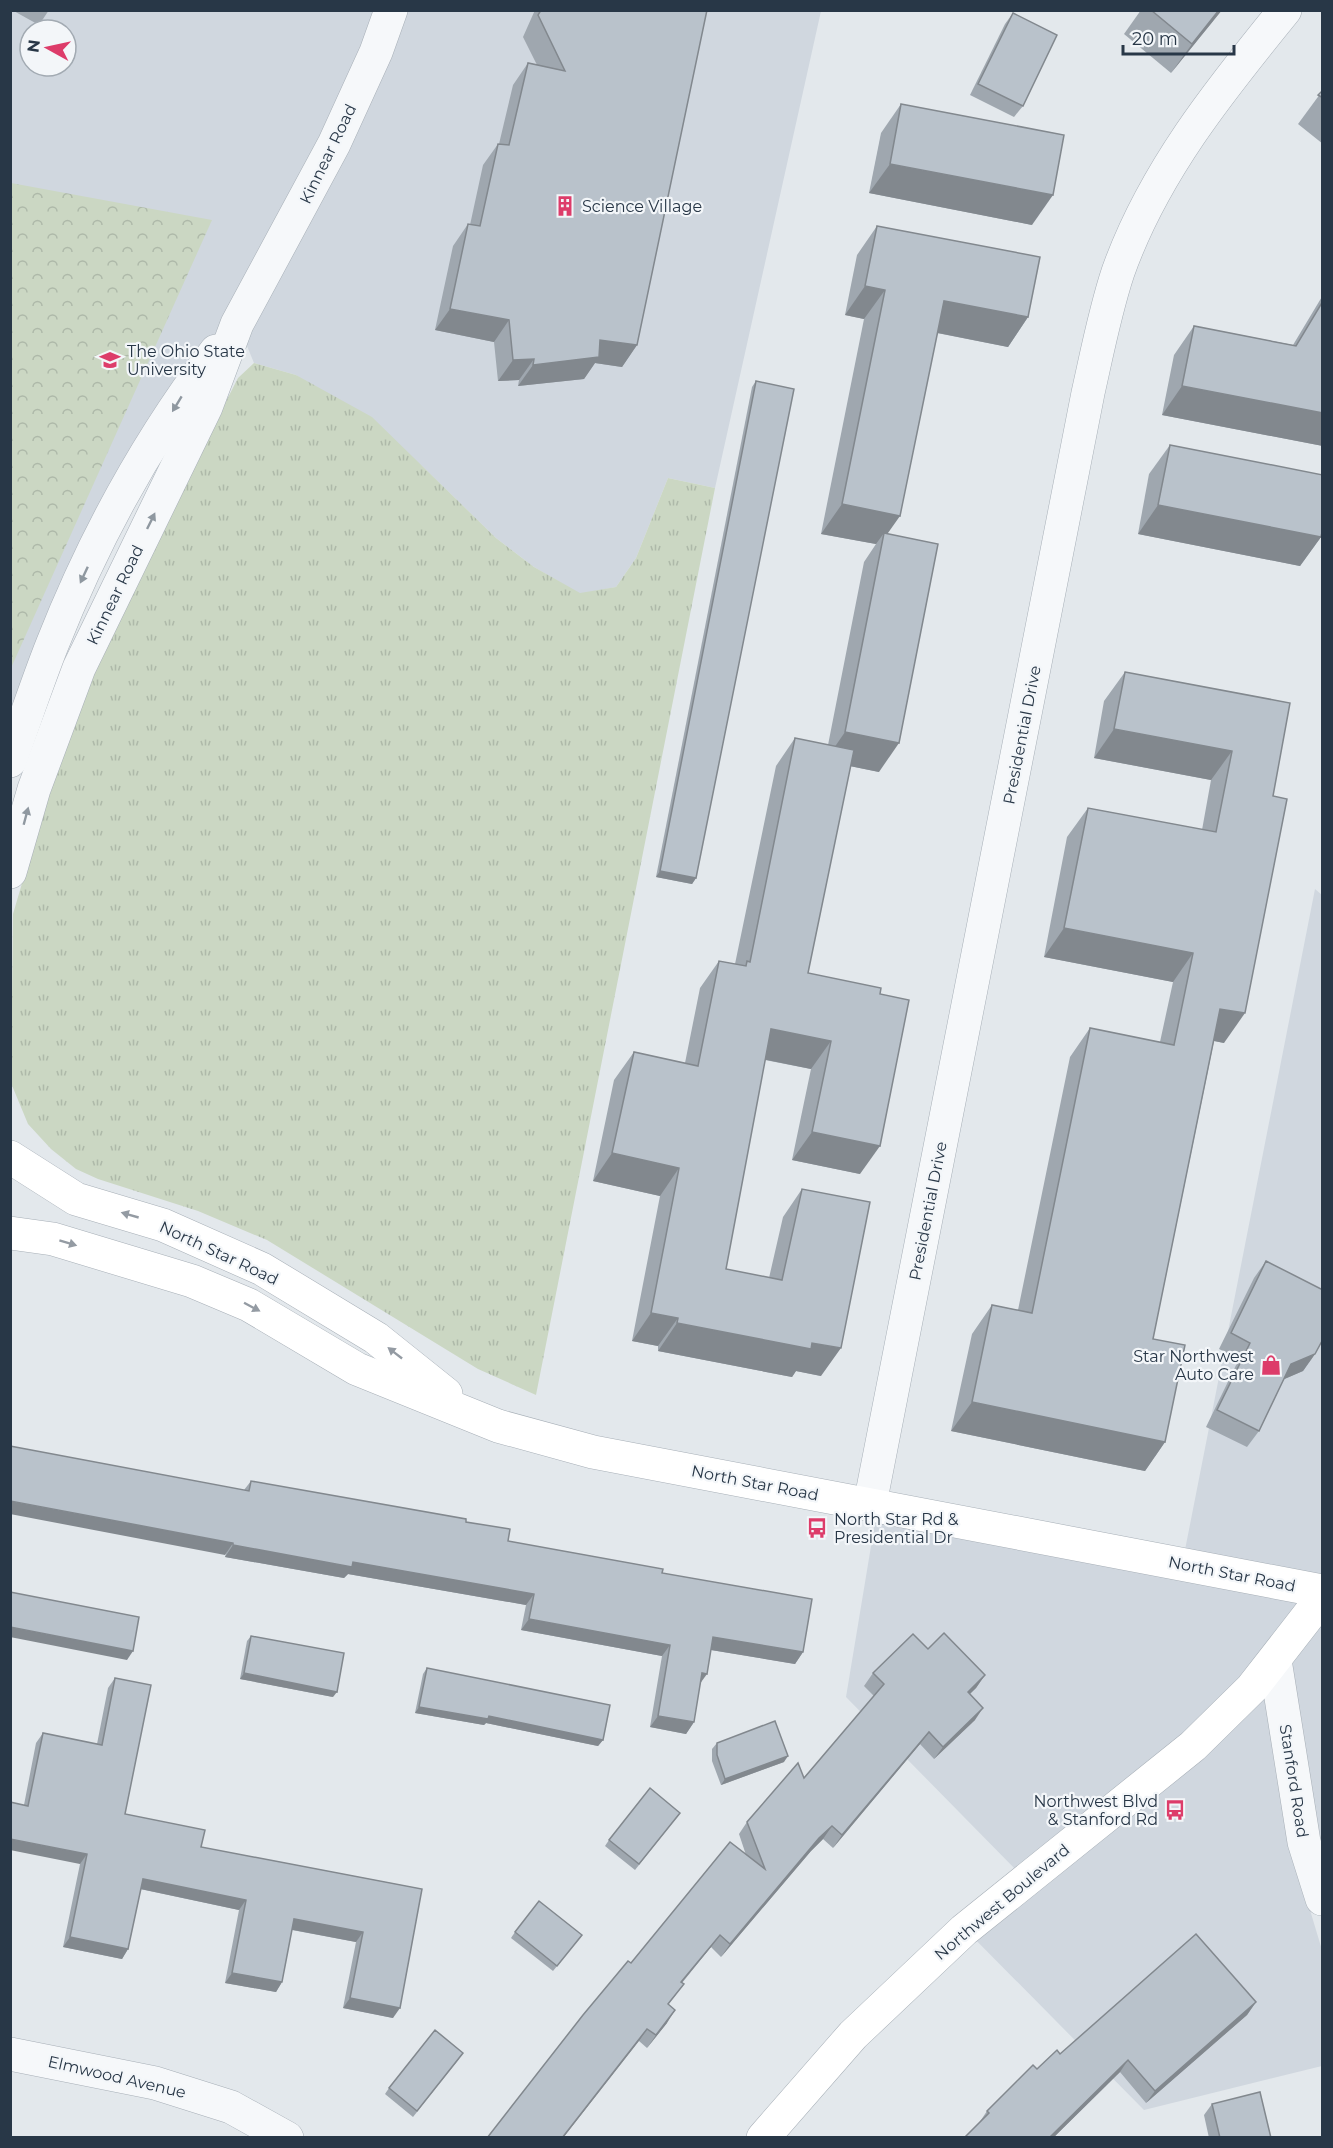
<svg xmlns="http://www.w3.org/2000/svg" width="1333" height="2148" font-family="Montserrat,sans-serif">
	<defs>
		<pattern id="grass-tufts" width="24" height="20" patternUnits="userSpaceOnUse" patternTransform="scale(1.5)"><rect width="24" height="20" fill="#cbd7c3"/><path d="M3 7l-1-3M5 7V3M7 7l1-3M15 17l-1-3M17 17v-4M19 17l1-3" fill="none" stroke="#aeb9a9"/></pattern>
		<pattern id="forest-crowns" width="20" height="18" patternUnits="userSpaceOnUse" patternTransform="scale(1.5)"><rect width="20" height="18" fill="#cbd7c3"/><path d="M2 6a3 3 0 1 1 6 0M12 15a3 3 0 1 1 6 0" fill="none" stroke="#aeb9a9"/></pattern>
	</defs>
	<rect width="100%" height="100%" fill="#e3e8ec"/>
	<g fill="#d0d7df" fill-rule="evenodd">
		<path d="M11 11H821L715 488 668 478 636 558 616 587 580 594 534 567 496 538 423 467 296 375 254 363 238 324 182 396 11 761ZM30 30H66V66H30Z"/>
		<path d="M1315 889 1322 895V1889L1304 1890 1322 1950V2066L1144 2110 959 1923 1021 1875 846 1697 879 1498 1184 1555Z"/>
	</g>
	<path fill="url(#grass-tufts)" d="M254 363 296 375 372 417 496 538 534 567 580 593 616 587 636 558 668 478 715 488 536 1395 478 1369 267 1240 198 1211 98 1179 76 1169 51 1149 28 1124 11 1083 13 914 61 751 107 633 238 378Z"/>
	<path fill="url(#forest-crowns)" d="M11 183 212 220 11 668 10 183Z"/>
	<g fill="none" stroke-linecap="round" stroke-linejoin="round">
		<g stroke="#a7afb7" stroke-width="34">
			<g id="street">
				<path d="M10 761C24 723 37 683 52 645 93 541 148 440 216 351"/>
				<path d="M10 872 34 789 79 668 206 407 237 324 334 144 376 52 391 10"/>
				<path d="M870 1504 1088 393C1097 353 1105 311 1118 272 1153 173 1219 91 1285 10"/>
				<path d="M1275 1660 1304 1842 1322 1899"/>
				<path d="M10 2054 155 2083 231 2107 287 2138"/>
			</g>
		</g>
		<g stroke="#a7afb7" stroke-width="34">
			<g id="secondary">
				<path d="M10 1157 76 1199 163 1225 262 1269 376 1338 446 1394"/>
				<path d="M10 1233 53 1239 192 1281 249 1305 357 1369 498 1426 593 1452 1322 1591"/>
				<path d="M763 2138 853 2035 964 1930 1193 1746 1252 1688 1322 1598"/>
			</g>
		</g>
		<use href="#street" stroke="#f6f8fa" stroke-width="33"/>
		<use href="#secondary" stroke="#fff" stroke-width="33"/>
	</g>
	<g fill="#9fa7af">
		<path d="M12 10H49L39 25Z"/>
		<path d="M535 10H707L637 345 622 367 595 363 584 379 518 386 519 380 498 381 494 342 435 330 453 246 468 224 470 225 483 165 498 144H499L513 85 528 63 537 65 523 37Z"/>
		<path d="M1141 10H1222L1171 73 1124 34Z"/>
		<path d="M1013 13 1023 106 1014 117 970 95 1005 24Z"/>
		<path d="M1323 90V144L1298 124Z"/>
		<path d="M901 104 1032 225 869 193 881 133Z"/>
		<path d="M877 226 1028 317 1008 347 937 333 887 534 879 772 850 766 808 973 880 994 860 1174 792 1160 811 1069 765 1060 726 1269 769 1278 783 1217 802 1189 821 1376 796 1371 792 1377 658 1351V1346L632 1341 660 1196 593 1181 614 1080 634 1052 685 1063 700 988 719 961 735 964 776 766 795 738 828 745 864 562 876 544 821 534 864 319 845 315 857 255Z"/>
		<path d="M1323 295V446L1162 415 1174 355 1194 326 1293 345Z"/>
		<path d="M756 381 696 878 692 884 656 877 752 387Z"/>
		<path d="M1170 445 1321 537 1300 566 1138 534 1149 474Z"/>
		<path d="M1125 672 1290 703 1224 1043 1214 1041 1153 1339 1165 1442 1145 1471 951 1431 972 1334 992 1305 1018 1310 1070 1057 1090 1028 1160 1042 1173 982 1044 957 1067 837 1088 808 1202 830 1211 780 1094 758 1104 701Z"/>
		<path d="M1266 1261 1315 1354 1303 1371 1284 1379 1259 1431 1247 1447 1206 1427 1239 1359 1219 1349 1254 1278Z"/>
		<path d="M251 1481 466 1522 508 1541 662 1573 803 1652 795 1664 711 1650 700 1685 694 1722 686 1734 650 1727 662 1656 521 1630 526 1605 348 1574 344 1578 225 1557 244 1490Z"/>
		<path d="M251 1636 333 1697 240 1679 247 1641Z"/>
		<path d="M928 1649 985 1675 976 1688 970 1694 975 1720 934 1759 920 1744 833 1848 823 1839 811 1851 721 1957 711 1947 682 1983 675 1996 668 2004 667 2023 647 2048 639 2041 631 1963 746 1855 739 1834 747 1822 804 1778 874 1696 864 1686 873 1673Z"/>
		<path d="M427 1668 603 1740 598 1746 486 1723 484 1725 415 1713 423 1674Z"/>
		<path d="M115 1678 125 1814 201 1847 422 1889 393 2018 343 2008 356 1942 292 1930 282 1982 276 1992 225 1983 239 1910 140 1889 128 1949 122 1959 63 1947 80 1864 24 1805 36 1743 43 1733 97 1744 108 1688Z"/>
		<path d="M717 1743 784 1762 721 1785 712 1761V1749Z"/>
		<path d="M680 1813 635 1870 605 1846 609 1840Z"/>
		<path d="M515 1932 582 1935 553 1971 511 1938Z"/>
		<path d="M1256 2002 1247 2015 1146 2103 1120 2072 1053 2138H964L979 2123 987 2111 1037 2069 1060 2054Z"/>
		<path d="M459 2059 413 2117 385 2094 389 2088Z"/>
		<path d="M1212 2104 1271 2138H1209L1204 2115Z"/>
	</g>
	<g fill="#82888e">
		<path d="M1219 10H1222L1171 73 1192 44Z"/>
		<path d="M890 164 1053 195 1032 225 869 193Z"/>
		<path d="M865 286 885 290 864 319 845 315Z"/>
		<path d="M944 301 1028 317 1008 347 923 330Z"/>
		<path d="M450 309 509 320 494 342 435 330Z"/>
		<path d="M600 340 637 345 622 367 595 363 584 379 518 386 533 365Z"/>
		<path d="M534 359 519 380 498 381 513 360Z"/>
		<path d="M1182 386 1323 413V446L1162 415Z"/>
		<path d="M842 504 900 516 883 540 884 533 876 544 821 534Z"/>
		<path d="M1158 505 1321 537 1300 566 1138 534Z"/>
		<path d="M1114 729 1232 751 1211 780 1094 758Z"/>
		<path d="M845 732 899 743 879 772 825 761Z"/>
		<path d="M660 871 696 878 692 884 656 877Z"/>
		<path d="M1064 928 1193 953 1173 982 1044 957Z"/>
		<path d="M1220 1009 1245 1013 1224 1043 1200 1038Z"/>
		<path d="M771 1029 831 1041 811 1069 752 1057Z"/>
		<path d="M812 1132 880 1146 860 1174 792 1160Z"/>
		<path d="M612 1153 679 1168 660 1196 593 1181Z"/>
		<path d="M651 1313 678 1318 658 1346 632 1341Z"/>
		<path d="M677 1323 812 1343 841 1348 821 1376 796 1371 792 1377 658 1351Z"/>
		<path d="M1315 1354 1303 1371 1280 1381 1291 1364Z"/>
		<path d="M972 1402 1165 1442 1145 1471 951 1431Z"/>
		<path d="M10 1501 233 1543 225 1555 10 1514Z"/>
		<path d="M233 1545 353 1562 534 1594 526 1605 348 1574 344 1578 225 1557Z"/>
		<path d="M529 1619 670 1645 662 1656 521 1630Z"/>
		<path d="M10 1627 133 1651 127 1660 10 1637Z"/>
		<path d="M713 1637 803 1652 795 1664 705 1649Z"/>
		<path d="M244 1673 337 1692 333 1697 240 1679Z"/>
		<path d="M702 1673 707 1674 699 1685Z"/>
		<path d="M985 1675 976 1688 959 1704 968 1692Z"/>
		<path d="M419 1707 489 1716 603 1740 598 1746 486 1723 484 1725 415 1713Z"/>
		<path d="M983 1708 975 1720 934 1759 943 1747Z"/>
		<path d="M658 1716 694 1722 686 1734 650 1727Z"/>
		<path d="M929 1732 920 1744 833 1848 842 1835Z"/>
		<path d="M788 1756 784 1762 721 1785 725 1779Z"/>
		<path d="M832 1826 823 1839 811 1851 721 1957 730 1944 819 1838Z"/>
		<path d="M10 1839 87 1854 80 1864 10 1850Z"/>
		<path d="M143 1879 246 1900 239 1910 136 1888Z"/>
		<path d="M294 1919 363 1932 356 1942 288 1929Z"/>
		<path d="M720 1935 711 1947 672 1994 681 1982Z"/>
		<path d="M70 1937 128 1949 122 1959 63 1947Z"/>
		<path d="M232 1973 282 1982 276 1992 225 1983Z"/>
		<path d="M350 1998 400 2008 393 2018 343 2008Z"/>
		<path d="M1256 2002 1247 2015 1146 2103 1155 2091Z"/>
		<path d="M675 2010 667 2023 647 2048 656 2035Z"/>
		<path d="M647 2029 639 2041 563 2138H562Z"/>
		<path d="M1128 2060 1120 2072 1053 2138H1049Z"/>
	</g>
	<g fill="#b9c2cb" stroke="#82888e" stroke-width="1.5">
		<path d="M541 10H707L637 345 600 340 599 357 533 365 534 359 513 360 509 320 450 309 468 224 480 226 498 144 509 145 528 63 565 71 538 15Z"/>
		<path d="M1151 10H1219L1192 44Z"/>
		<path d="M1013 13 1057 35 1023 106 978 84Z"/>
		<path d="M1323 90V98L1318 95Z"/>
		<path d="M901 104 1064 135 1053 195 890 164Z"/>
		<path d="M877 226 1040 257 1028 317 944 301 900 516 842 504 885 290 865 286Z"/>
		<path d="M1323 301V413L1182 386 1194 326 1296 346Z"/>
		<path d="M756 381 794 389 696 878 660 871Z"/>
		<path d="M1170 445 1323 475V528L1321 537 1158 505Z"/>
		<path d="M884 533 938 544 899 743 845 732Z"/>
		<path d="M1125 672 1290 703 1273 796 1287 799 1245 1013 1220 1009 1153 1339 1185 1345 1165 1442 972 1402 992 1305 1032 1313 1090 1028 1174 1045 1193 953 1064 928 1088 808 1216 832 1232 751 1114 729Z"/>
		<path d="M795 738 854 750 808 973 881 988 880 994 909 1000 880 1146 812 1132 831 1041 771 1029 726 1269 782 1280 802 1189 870 1202 841 1348 812 1343 811 1349 677 1323 678 1318 651 1313 679 1168 612 1153 634 1052 698 1066 719 961 746 966 747 961 750 962Z"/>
		<path d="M1266 1261 1323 1290V1339L1315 1354 1291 1364 1259 1431 1217 1410 1250 1343 1231 1333Z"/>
		<path d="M10 1446 249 1491 251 1481 466 1519V1522L510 1529 508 1541 663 1569 662 1573 812 1599 803 1652 713 1637 707 1674 702 1673 694 1722 658 1716 670 1645 529 1619 534 1594 353 1562 352 1567 233 1545V1543L10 1501Z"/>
		<path d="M10 1592 139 1617 133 1651 10 1627Z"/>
		<path d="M944 1633 985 1675 968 1692 983 1708 943 1747 929 1732 842 1835 832 1826 819 1838 730 1944 720 1935 681 1982 684 1984 668 2004 675 2010 656 2035 647 2029 562 2138H487L583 2015 628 1961 631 1963 730 1842 765 1869 747 1822 798 1763 804 1778 884 1684 873 1673 913 1634 928 1649Z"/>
		<path d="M251 1636 344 1653 337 1692 244 1673Z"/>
		<path d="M427 1668 610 1705 603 1740 489 1716 488 1719 419 1707Z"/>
		<path d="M115 1678 151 1685 125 1814 205 1830 201 1847 422 1889 400 2008 350 1998 363 1932 294 1919 282 1982 232 1973 246 1900 143 1879 128 1949 70 1937 87 1854 10 1839V1802L28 1806 43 1733 102 1745Z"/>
		<path d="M775 1721 788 1756 725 1779 717 1755V1743Z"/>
		<path d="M650 1788 680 1813 639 1864 609 1840Z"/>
		<path d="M539 1901 582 1935 557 1966 515 1932Z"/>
		<path d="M1196 1934 1256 2002 1155 2091 1128 2060 1049 2138H964L989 2113 987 2111 1033 2065 1037 2069 1057 2050 1060 2054Z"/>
		<path d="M435 2030 463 2053 417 2111 389 2088Z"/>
		<path d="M1260 2092 1271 2138H1220L1212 2104Z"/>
	</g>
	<defs><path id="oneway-solid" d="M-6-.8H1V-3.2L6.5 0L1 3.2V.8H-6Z" transform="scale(1.5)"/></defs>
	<g fill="#8f98a0">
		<use href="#oneway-solid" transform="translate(177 404) rotate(121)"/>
		<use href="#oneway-solid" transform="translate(151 521) rotate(-64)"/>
		<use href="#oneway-solid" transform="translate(84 575) rotate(115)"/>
		<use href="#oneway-solid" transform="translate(26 816) rotate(-75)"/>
	</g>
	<g fill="#949ba3">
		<use href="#oneway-solid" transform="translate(130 1215) rotate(-164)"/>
		<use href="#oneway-solid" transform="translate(68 1243) rotate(17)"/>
		<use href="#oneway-solid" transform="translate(252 1307) rotate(28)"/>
		<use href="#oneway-solid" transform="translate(395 1353) rotate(-142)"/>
	</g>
	<defs>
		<g id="building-bare" transform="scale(1.62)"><path d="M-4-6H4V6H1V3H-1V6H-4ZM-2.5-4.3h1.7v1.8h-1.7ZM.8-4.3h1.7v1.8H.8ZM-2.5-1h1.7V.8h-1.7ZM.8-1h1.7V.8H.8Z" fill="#dd3c6a" stroke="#f3f6f9" stroke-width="2.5" paint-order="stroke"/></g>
		<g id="university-bare" transform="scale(1.62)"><path d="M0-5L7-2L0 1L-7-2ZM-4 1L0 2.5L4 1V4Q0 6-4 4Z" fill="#dd3c6a" stroke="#f3f6f9" stroke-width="2.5" paint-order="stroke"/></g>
		<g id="shop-bare" transform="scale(1.62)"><path d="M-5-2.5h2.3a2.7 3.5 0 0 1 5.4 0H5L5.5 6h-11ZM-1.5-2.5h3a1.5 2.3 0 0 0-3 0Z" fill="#dd3c6a" stroke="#f3f6f9" stroke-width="2.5" paint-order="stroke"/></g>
		<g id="bus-bare" transform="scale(1.62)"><path d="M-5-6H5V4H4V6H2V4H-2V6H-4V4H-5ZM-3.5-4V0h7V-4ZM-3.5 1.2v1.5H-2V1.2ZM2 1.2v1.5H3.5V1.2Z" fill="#dd3c6a" stroke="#f3f6f9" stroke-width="2.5" paint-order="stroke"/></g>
	</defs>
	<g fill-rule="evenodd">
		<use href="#building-bare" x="565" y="206"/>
		<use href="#university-bare" x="110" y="360"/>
		<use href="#shop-bare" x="1271" y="1365"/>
		<use href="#bus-bare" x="817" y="1528"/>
		<use href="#bus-bare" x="1175" y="1810"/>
	</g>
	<g text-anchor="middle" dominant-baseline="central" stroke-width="4.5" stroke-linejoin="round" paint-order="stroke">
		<g font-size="16" fill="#283747" stroke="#f3f6f9">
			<text transform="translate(328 154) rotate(-64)">Kinnear Road</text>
			<text transform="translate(115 595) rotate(-64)">Kinnear Road</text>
			<text transform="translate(1022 735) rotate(-79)">Presidential Drive</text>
			<text transform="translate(928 1211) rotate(-79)">Presidential Drive</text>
			<text transform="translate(219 1253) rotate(25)">North Star Road</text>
			<text transform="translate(755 1483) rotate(11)">North Star Road</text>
			<text transform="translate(1232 1574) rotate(11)">North Star Road</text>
			<text transform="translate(1294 1781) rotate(81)">Stanford Road</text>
			<text transform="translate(1002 1902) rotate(-40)">Northwest Boulevard</text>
			<text transform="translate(117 2077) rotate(13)">Elmwood Avenue</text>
		</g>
		<g font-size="16" fill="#283747" stroke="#f3f6f9" text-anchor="start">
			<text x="582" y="206">Science Village</text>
			<text x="127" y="351">The Ohio State<tspan x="127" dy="18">University</tspan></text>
			<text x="1254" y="1356" text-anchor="end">Star Northwest<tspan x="1254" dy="18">Auto Care</tspan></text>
			<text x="834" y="1519">North Star Rd &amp;<tspan x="834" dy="18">Presidential Dr</tspan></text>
			<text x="1158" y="1801" text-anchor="end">Northwest Blvd<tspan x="1158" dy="18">&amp; Stanford Rd</tspan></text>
		</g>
	</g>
	<rect width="1333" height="2148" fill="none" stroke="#283747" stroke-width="24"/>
	<g transform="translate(48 48) rotate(278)"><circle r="28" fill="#f3f6f9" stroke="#a2aab2" stroke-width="1.5"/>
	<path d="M0-4.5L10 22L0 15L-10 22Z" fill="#dd3c6a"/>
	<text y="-9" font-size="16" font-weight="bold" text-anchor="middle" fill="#283747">N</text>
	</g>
	<path d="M1123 45v9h111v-9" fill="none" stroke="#283747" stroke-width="3"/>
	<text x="1132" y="45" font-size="18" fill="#283747" stroke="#f3f6f9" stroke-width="4.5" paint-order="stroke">20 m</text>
</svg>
